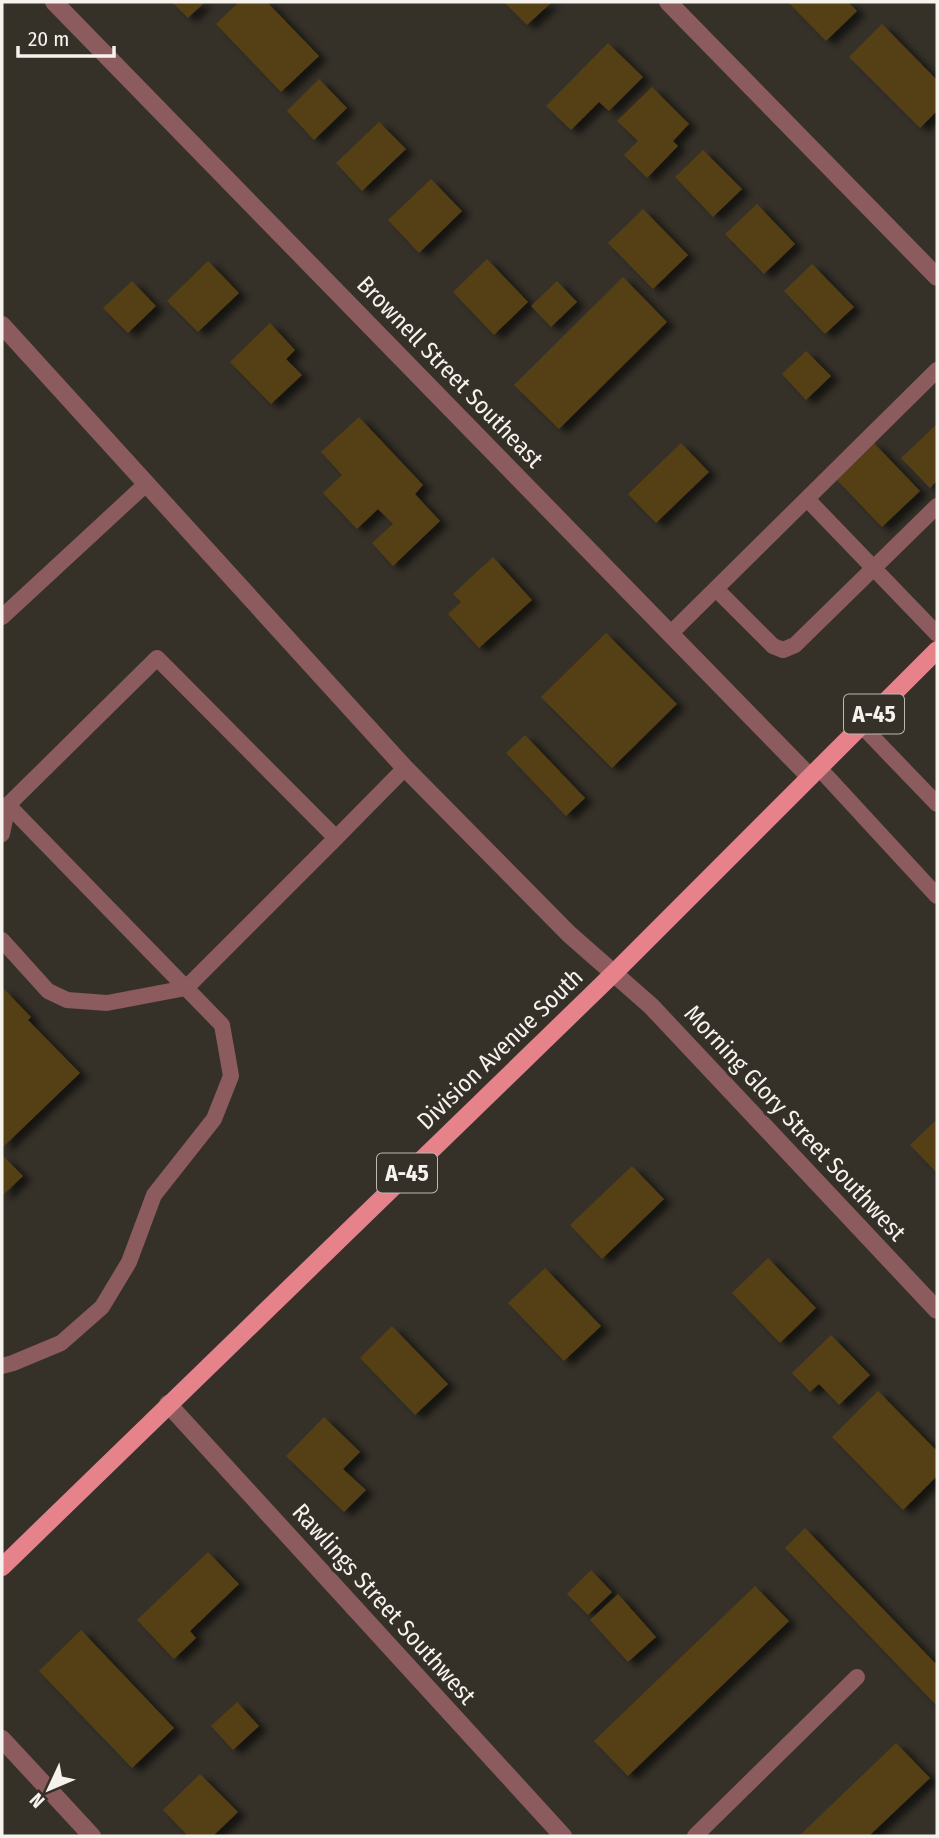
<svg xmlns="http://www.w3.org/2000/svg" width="939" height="1838" font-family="'Fira Sans Condensed',sans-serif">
	<defs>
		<filter id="shadow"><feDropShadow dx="8" dy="4.5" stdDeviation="3.5" flood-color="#0009"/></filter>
	</defs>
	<rect width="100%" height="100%" fill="#353129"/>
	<g fill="#544014" filter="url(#shadow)">
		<path d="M172 2H205L188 18Z"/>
		<path d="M239 2H267L319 56 281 92 216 24Z"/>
		<path d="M504 2H552L527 25Z"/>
		<path d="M788 2H848L857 11 826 41Z"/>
		<path d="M882 24 937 80V111L920 128 849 57Z"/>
		<path d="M608 43 643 77 609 111 599 102 571 130 546 106Z"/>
		<path d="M319 79 347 108 314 140 287 111Z"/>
		<path d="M652 87 689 124 673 141 678 146 647 178 624 155 638 141 617 121Z"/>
		<path d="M379 122 406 149 362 191 336 163Z"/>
		<path d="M703 150 742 189 713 217 675 177Z"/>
		<path d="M431 179 462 211 419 253 388 220Z"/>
		<path d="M757 204 795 244 764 274 725 234Z"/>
		<path d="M643 209 688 255 653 289 608 243Z"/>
		<path d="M487 259 528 302 494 335 453 292Z"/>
		<path d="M208 261 239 293 198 332 167 301Z"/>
		<path d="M812 264 854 307 825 334 784 291Z"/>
		<path d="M623 277 667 322 559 429 514 385Z"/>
		<path d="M132 281 156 306 128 333 103 308Z"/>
		<path d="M557 281 577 302 551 327 531 306Z"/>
		<path d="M270 323 295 350 286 359 302 375 271 404 230 362Z"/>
		<path d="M806 351 831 376 806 400 782 374Z"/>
		<path d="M359 417 423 485 415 494 440 521 393 566 372 543 393 524 378 509 357 529 323 493 342 475 321 452Z"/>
		<path d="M937 424V481L930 488 901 458Z"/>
		<path d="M873 442 920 491 882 527 835 478Z"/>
		<path d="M681 443 709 472 656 523 628 494Z"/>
		<path d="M493 557 532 600 479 648 448 614 461 602 453 594Z"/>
		<path d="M606 633 677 704 612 768 541 697Z"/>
		<path d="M525 735 585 798 566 816 506 753Z"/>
		<path d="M2 987 31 1017 28 1020 80 1073 2 1148Z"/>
		<path d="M937 1119V1173L910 1145Z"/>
		<path d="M2 1155 23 1176 2 1196Z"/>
		<path d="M632 1166 664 1199 602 1259 570 1225Z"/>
		<path d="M768 1258 816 1308 780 1343 732 1293Z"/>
		<path d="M545 1268 601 1326 564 1361 508 1303Z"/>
		<path d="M392 1326 448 1384 415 1415 360 1358Z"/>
		<path d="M831 1335 870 1375 839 1405 819 1384 810 1392 792 1373Z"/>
		<path d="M878 1391 937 1451V1476L903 1510 832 1437Z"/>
		<path d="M324 1417 360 1452 343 1469 366 1490 344 1512 286 1456Z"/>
		<path d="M805 1528 937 1665V1706L785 1548Z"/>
		<path d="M208 1552 239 1584 190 1631 196 1638 174 1659 137 1620Z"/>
		<path d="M591 1570 612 1592 588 1615 567 1594Z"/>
		<path d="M755 1586 789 1621 628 1776 594 1741Z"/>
		<path d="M618 1594 656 1637 628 1662 590 1620Z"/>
		<path d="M81 1630 174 1728 132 1768 39 1671Z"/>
		<path d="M237 1702 259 1726 233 1750 211 1726Z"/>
		<path d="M896 1743 930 1778 869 1836H799Z"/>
		<path d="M200 1774 238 1812 213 1836H188L163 1810Z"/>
	</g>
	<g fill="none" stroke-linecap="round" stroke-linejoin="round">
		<g stroke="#8c5b5e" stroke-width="16">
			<path d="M807 499 937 634"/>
			<path d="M716 589 773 646 783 650 795 645 937 506"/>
			<path d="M2 617 146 484"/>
			<path d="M671 633 937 370"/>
			<path d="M862 726 937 804"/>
			<path d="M819 768 937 896"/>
			<path d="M2 834 8 805"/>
			<path d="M336 838 405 768"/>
			<path d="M2 940 48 991 67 1000 107 1003 186 988 336 838 157 658 8 805 222 1025 231 1076 214 1119 154 1195 129 1262 102 1307 61 1343 13 1363 2 1366"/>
			<path d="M695 1836 857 1677"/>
		</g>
		<g stroke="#8c5b5e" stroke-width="18">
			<path d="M54 2 810 777"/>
			<path d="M668 2 937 277"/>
			<path d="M2 325 405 768 569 934 651 1006 937 1310"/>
			<path d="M168 1404 563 1836"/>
			<path d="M2 1739 92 1836"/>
		</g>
		<path stroke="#e5828a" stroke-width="18" d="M2 1567 614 973 937 650"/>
	</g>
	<g text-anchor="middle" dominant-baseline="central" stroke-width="7" stroke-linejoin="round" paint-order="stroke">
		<g fill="#353129" stroke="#bcb9b3" stroke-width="2">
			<rect x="844" y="694.5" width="60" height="39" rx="5"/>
			<rect x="377" y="1153.5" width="60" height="39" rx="5"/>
		</g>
		<g font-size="23" font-weight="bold" fill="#f6f3ee">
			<text x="874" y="714">A-45</text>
			<text x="407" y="1173">A-45</text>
		</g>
		<g font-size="24" fill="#f6f3ee" stroke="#353129">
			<text transform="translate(450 372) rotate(46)">Brownell Street Southeast</text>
			<text transform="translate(500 1049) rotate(-44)">Division Avenue South</text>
			<text transform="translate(795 1123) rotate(47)">Morning Glory Street Southwest</text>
			<text transform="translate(384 1604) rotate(48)">Rawlings Street Southwest</text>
		</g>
	</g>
	<rect width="939" height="1838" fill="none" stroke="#f6f3ee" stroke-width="7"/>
	<g transform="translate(49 1789) rotate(226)" stroke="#353129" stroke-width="5" paint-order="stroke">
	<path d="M0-5L12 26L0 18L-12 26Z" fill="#f6f3ee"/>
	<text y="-10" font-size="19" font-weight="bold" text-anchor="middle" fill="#f6f3ee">N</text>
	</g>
	<path d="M18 46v10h96v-10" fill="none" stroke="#f6f3ee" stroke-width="3.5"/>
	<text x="28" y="46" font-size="21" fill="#f6f3ee" stroke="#353129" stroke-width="5" paint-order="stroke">20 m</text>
</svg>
